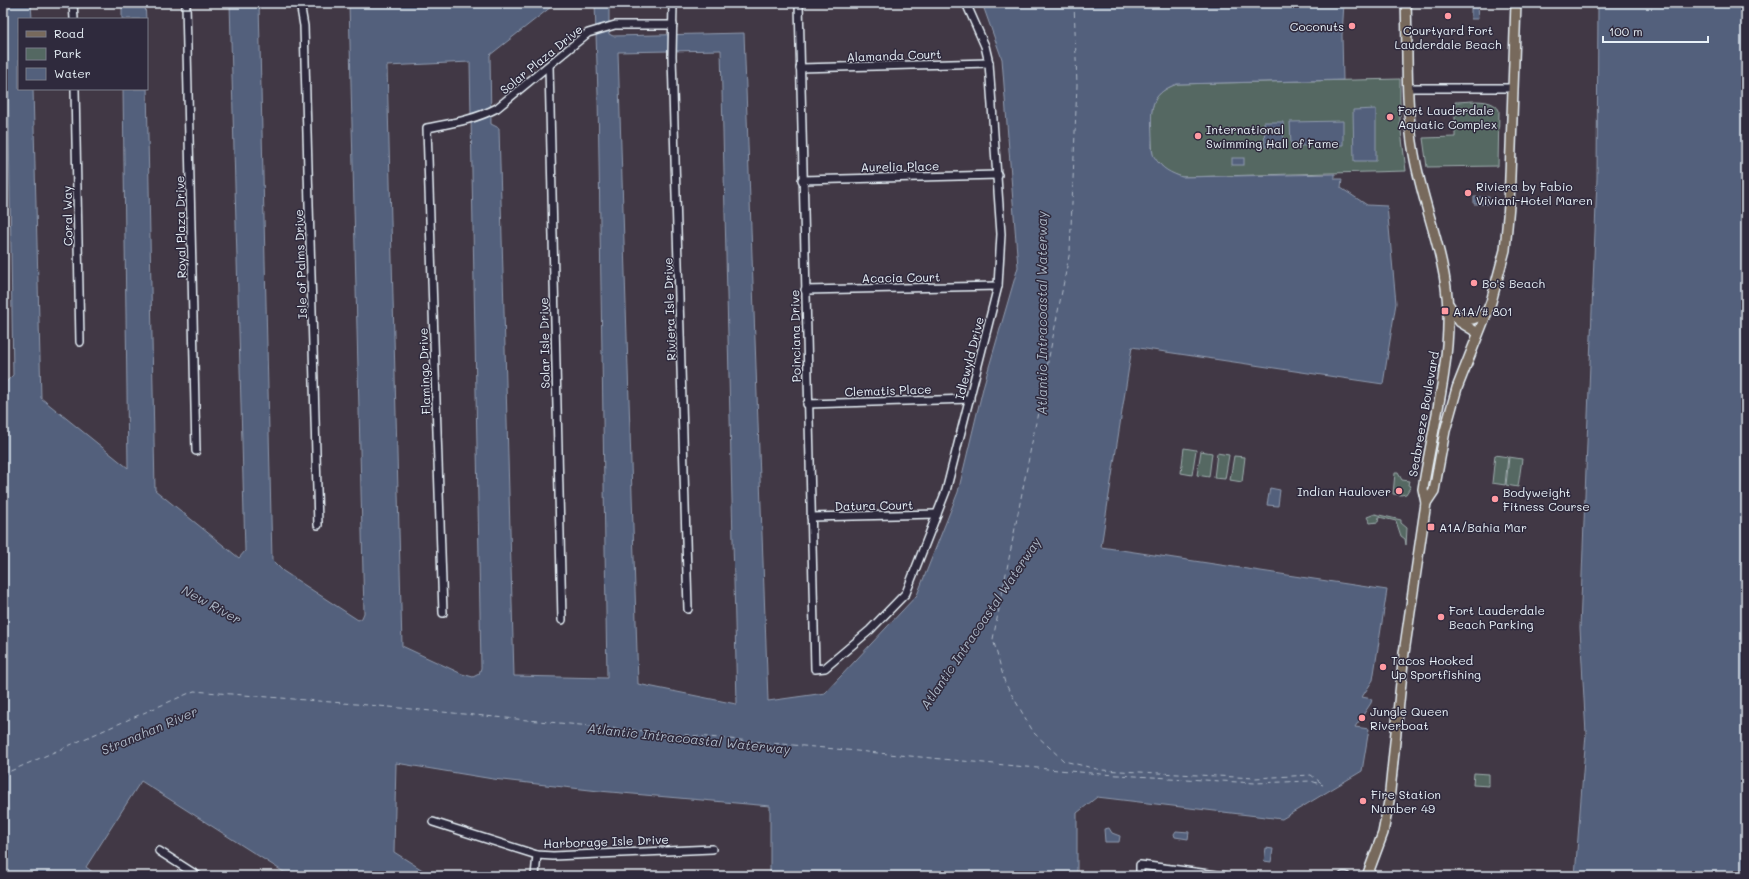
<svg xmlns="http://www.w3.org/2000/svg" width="1749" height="879" font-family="Mali,sans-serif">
	<rect width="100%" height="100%" fill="#413845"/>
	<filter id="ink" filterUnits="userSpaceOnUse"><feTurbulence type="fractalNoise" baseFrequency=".025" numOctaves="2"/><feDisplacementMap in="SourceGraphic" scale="8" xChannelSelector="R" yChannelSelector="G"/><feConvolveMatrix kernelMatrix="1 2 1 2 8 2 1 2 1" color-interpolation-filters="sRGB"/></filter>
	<g filter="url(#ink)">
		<g fill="#546862" stroke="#9eacad">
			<path d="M1400 79V123L1406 171 1182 177 1168 172 1153 157C1152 148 1152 138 1151 129 1151 105 1152 93 1177 84Z"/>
			<path d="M1455 102C1467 102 1492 97 1499 110L1498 166 1427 167 1423 138 1455 137Z"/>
			<path d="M1184 448 1196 450 1192 475 1181 473Z"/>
			<path d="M1201 451 1212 453 1209 477 1197 475Z"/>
			<path d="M1217 453 1229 455 1225 479 1214 478Z"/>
			<path d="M1495 455 1508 457 1505 485 1492 483Z"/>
			<path d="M1234 456 1245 457 1242 482 1230 480Z"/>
			<path d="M1509 457 1522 459 1518 487 1506 485Z"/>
			<path d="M1395 473H1398L1402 480 1409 481 1408 485 1411 486 1406 494 1401 495 1393 494Z"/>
			<path d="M1375 514 1401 520V523L1407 528 1406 545 1405 539 1401 536 1396 521 1379 517 1378 522 1370 523 1367 517Z"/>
			<path d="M1474 773 1489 774V786L1473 785Z"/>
		</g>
		<g fill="#53607c" stroke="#8f9aae" fill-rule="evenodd">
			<path d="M7 3H31L32 19H19V89H33L41 398 128 468 123 89H147V85L155 490 239 558 245 551 230 3H259L272 560 283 571 358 620 362 618 364 613 349 3H556L490 55 491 124 499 128 514 676 607 678 598 95 595 3H609V34L613 36 744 33 768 701 825 693 917 595 958 492 984 384 1018 267 1002 59 982 3H1344L1342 35 1343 80 1177 84C1148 94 1151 111 1152 137 1152 144 1151 153 1155 158 1162 169 1171 173 1182 177L1335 174V179H1342L1341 188 1367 205 1387 206 1396 303 1383 384 1132 347 1101 547 1387 590 1373 680 1362 697 1372 699 1371 703 1355 727 1369 729 1362 771 1282 819 1097 797 1077 813V876H770V806L599 791 493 779 396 763 394 852 432 876H290L141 781 86 867 98 876H3V380L6 382 13 375ZM721 50 737 704H736L638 684 618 52ZM470 62 481 668 479 674 473 677 462 674 402 646 387 66Z"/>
			<path d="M122 3H145L146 19H122Z"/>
			<path d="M1598 3H1746V876H1575L1586 734 1580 628 1597 178Z"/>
			<path d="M1471 6H1477L1478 19H1471Z"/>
			<path d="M1376 109V161H1354L1353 110Z"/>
			<path d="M1343 121V145L1291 146 1290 122Z"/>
			<path d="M1264 122H1283L1284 147H1265Z"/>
			<rect x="1232" y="158" width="12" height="7"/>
			<path d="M1474 197H1489L1490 204H1474Z"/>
			<path d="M1270 488 1280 490 1278 506 1267 505Z"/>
			<path d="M1109 828 1112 833 1120 836 1119 842H1105L1104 829Z"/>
			<path d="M1176 831 1189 832 1188 839 1175 837 1174 834Z"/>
			<path d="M1266 848 1273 849 1271 862 1264 861Z"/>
		</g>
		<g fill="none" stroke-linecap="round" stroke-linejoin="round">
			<g stroke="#acb7c6" stroke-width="1" stroke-dasharray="5 4" stroke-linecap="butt">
				<path d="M1074 3 1077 85 1070 251 993 639 1005 683 1034 733 1064 761 1101 770 1255 778 1311 775 1324 785"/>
				<path d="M3 776 6 773 194 691 368 705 1101 774 1255 783 1311 781 1323 785"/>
			</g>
			<g stroke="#e8f1f8" stroke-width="10">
				<g id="minor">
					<path d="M73 3 74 19"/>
					<path d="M186 3 196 451"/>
					<path d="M300 3 304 26 318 525"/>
					<path d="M673 3 672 56 688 609"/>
					<path d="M799 3 815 669 825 668 870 630 906 593 946 491 998 286 1001 234 989 63 985 46 966 3"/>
					<path d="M549 66 562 620"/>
					<path d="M800 68 989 63"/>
					<path d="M1408 88H1513"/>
					<path d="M75 89 80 342"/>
					<path d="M802 180 998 175"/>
					<path d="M805 290 998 286"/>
					<path d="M807 404 970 399"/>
					<path d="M811 517 937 514"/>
					<path d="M443 613 427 128C452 123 474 120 497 108L588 33 615 25H673"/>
					<path d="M433 822 537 855 553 856 712 849"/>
					<path d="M159 851 198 876"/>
					<path d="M535 876 537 855"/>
					<path d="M1140 876V865L1225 876"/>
					<path d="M1343 876H1346"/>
				</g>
			</g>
			<g stroke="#e8f1f8" stroke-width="12">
				<g id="major">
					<path d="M1449 305 1460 322 1478 333"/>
					<path d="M1455 313C1466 323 1477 320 1487 311"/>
					<path d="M1426 503 1434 491 1445 431 1457 388 1491 302 1505 250 1509 205 1516 3"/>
					<path d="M1367 876 1383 833 1389 801 1404 653 1426 503 1423 489C1432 431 1450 368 1448 310 1446 255 1423 207 1414 154 1405 104 1408 53 1406 3"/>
				</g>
			</g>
			<use href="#minor" stroke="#2f2a3d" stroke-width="7"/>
			<use href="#major" stroke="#77695c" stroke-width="9"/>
		</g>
	</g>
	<g fill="#ff9aa2" stroke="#2f2a3d" stroke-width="1.5">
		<circle cx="1448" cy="16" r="4"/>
		<circle cx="1352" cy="26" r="4"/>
		<circle cx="1390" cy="117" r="4"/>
		<circle cx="1198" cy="136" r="4"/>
		<circle cx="1468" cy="193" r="4"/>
		<circle cx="1474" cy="283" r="4"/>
		<rect x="1441" y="307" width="8" height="8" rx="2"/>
		<circle cx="1399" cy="491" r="4"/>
		<circle cx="1495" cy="499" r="4"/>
		<rect x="1427" y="523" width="8" height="8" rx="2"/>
		<circle cx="1441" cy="617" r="4"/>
		<circle cx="1383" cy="667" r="4"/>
		<circle cx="1362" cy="718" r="4"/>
		<circle cx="1363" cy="801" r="4"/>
	</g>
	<g text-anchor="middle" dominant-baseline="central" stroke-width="3" stroke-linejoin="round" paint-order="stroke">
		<g font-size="12" fill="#e8f1f8" stroke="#2f2a3d" text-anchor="start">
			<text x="1344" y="26" text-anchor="end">Coconuts</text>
			<text x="1448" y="30" text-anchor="middle">Courtyard Fort<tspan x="1448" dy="14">Lauderdale Beach</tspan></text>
			<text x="1398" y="110">Fort Lauderdale<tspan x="1398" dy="14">Aquatic Complex</tspan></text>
			<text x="1206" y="129">International<tspan x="1206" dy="14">Swimming Hall of Fame</tspan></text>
			<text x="1476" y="186">Riviera by Fabio<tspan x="1476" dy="14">Viviani-Hotel Maren</tspan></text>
			<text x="1482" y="283">Bo's Beach</text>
			<text x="1453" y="311">A1A/# 801</text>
			<text x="1391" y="491" text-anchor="end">Indian Haulover</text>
			<text x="1503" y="492">Bodyweight<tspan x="1503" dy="14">Fitness Course</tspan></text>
			<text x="1439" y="527">A1A/Bahia Mar</text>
			<text x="1449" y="610">Fort Lauderdale<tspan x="1449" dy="14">Beach Parking</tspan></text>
			<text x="1391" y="660">Tacos Hooked<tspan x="1391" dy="14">Up Sportfishing</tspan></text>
			<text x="1370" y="711">Jungle Queen<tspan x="1370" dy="14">Riverboat</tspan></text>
			<text x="1371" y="794">Fire Station<tspan x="1371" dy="14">Number 49</tspan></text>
		</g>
		<g font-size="12" fill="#e8f1f8" stroke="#2f2a3d">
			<text transform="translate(894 55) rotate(-2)">Alamanda Court</text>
			<text transform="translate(541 59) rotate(-39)">Solar Plaza Drive</text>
			<text transform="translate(900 166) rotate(-1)">Aurelia Place</text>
			<text transform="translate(67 216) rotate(-91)">Coral Way</text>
			<text transform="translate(180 227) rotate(-91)">Royal Plaza Drive</text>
			<text transform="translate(300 264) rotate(-92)">Isle of Palms Drive</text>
			<text transform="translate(901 277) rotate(-1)">Acacia Court</text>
			<text transform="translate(669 309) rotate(-92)">Riviera Isle Drive</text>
			<text transform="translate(795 336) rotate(-91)">Poinciana Drive</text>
			<text transform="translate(544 343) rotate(-91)">Solar Isle Drive</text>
			<text transform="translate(969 358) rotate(-76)">Idlewyld Drive</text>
			<text transform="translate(424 371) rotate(-92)">Flamingo Drive</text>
			<text transform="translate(888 390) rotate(-2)">Clematis Place</text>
			<text transform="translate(1423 414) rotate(-80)">Seabreeze Boulevard</text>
			<text transform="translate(874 505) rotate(-1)">Datura Court</text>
			<text transform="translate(606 841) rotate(-2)">Harborage Isle Drive</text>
		</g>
		<g font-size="13" font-style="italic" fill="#acb7c6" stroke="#2f2a3d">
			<text transform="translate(1041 313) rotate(-90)">Atlantic Intracoastal Waterway</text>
			<text transform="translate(212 604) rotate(29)">New River</text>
			<text transform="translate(980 623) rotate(-56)">Atlantic Intracoastal Waterway</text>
			<text transform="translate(149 730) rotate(-23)">Stranahan River</text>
			<text transform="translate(689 738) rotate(6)">Atlantic Intracoastal Waterway</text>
		</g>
	</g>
	<rect width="1749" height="879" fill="none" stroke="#2f2a3d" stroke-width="16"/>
	<rect x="8" y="8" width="1733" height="863" fill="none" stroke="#e8f1f8" stroke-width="1.5" filter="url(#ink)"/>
	<rect x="18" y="18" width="130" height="72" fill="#2f2a3d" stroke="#797a88"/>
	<rect x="26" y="31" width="20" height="6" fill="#77695c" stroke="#797a88"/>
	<text x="54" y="38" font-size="12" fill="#e8f1f8">Road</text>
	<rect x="26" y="48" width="20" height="12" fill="#546862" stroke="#797a88"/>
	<text x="54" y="58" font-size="12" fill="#e8f1f8">Park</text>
	<rect x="26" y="68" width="20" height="12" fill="#53607c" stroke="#797a88"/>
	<text x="54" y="78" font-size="12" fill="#e8f1f8">Water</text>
	<path d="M1603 36v6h105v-6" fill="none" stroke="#e8f1f8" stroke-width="2"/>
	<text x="1609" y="36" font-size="12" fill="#e8f1f8" stroke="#2f2a3d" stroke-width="3" paint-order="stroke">100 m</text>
</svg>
